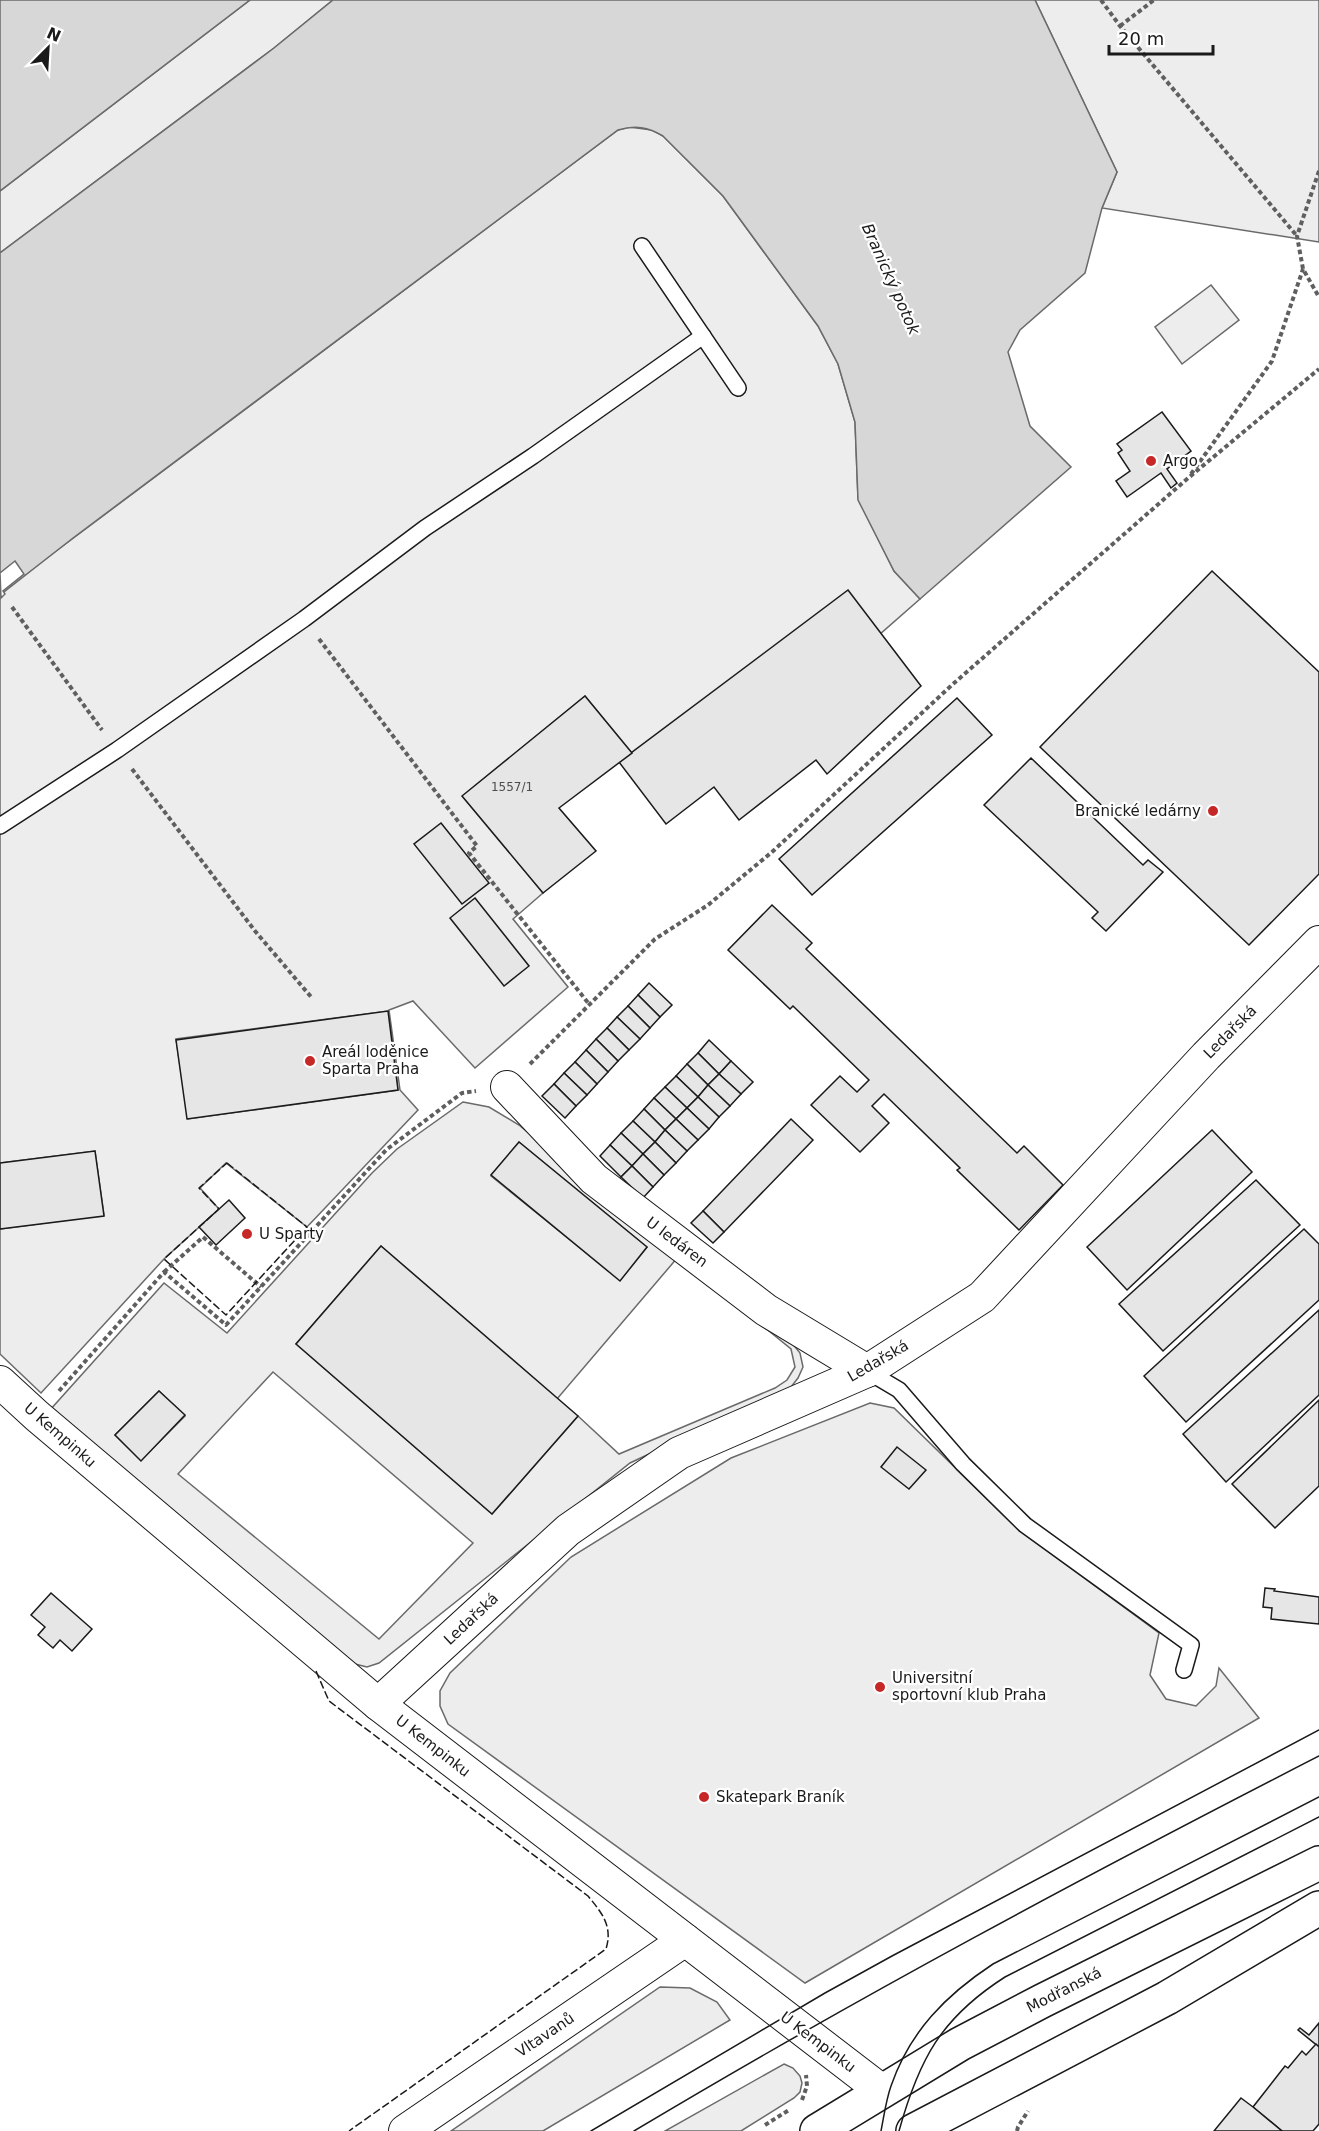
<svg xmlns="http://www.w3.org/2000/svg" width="1319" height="2131" font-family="'DejaVu Sans',sans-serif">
	<rect width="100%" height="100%" fill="#fff"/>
	<g fill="#ededed" stroke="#6a6a6a" stroke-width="1.5" fill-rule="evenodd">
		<path d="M250 0H333L274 48 0 253V191Z"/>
		<path d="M1035 0H1319V242L1102 208 1117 172Z"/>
		<path d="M629 127 652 130 663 136 723 196 818 326 838 364 855 422 858 498 894 571 920 599 880 634 632 753 585 696 463 796 543 893 513 919 568 987 475 1068 413 1001 389 1010 400 1090 418 1110 307 1227 226 1163 200 1188 219 1209 164 1259 41 1393 0 1354V1229L104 1215 95 1151 0 1163V593L618 130ZM388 1011 398 1090 188 1119 176 1039Z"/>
		<path d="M1211 285 1239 320 1182 364 1155 327Z"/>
		<path d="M463 1102 489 1107 519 1125 655 1239 792 1343 800 1353 803 1367 798 1378 791 1387 630 1463 379 1663 367 1667 355 1664 50 1410 164 1283 227 1333 372 1173 397 1149ZM519 1142 647 1247 620 1280 491 1176ZM381 1246 557 1399 678 1257 791 1349 795 1367 787 1380 775 1388 619 1454 578 1416 492 1514 296 1344ZM273 1372 473 1543 379 1639 178 1474ZM159 1391 185 1416 141 1460 115 1435Z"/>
		<path d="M870 1403 894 1408 1019 1530 1159 1633 1150 1675 1166 1699 1196 1706 1216 1686 1219 1668 1259 1718 805 1983 448 1724 440 1706V1691L450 1673 571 1557 731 1458Z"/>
		<path d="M660 1987 690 1988 717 2002 730 2020 543 2131H451Z"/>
		<path d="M784 2064 793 2068 800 2076 802 2083 800 2092 794 2098 741 2131H665Z"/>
	</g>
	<g fill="#d7d7d7" stroke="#6a6a6a" stroke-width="1.5">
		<path d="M0 0H250L0 191Z"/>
		<path d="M333 0H1035L1117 172 1102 208 1085 273 1020 330 1008 352 1030 426 1071 467 920 599 894 571 858 500 855 422 838 364 818 326 723 196 663 136C648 127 635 125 618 130L73 538 0 595V253L274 48Z"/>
	</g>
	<path fill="#fff" stroke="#6a6a6a" stroke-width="1.5" d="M15 561 24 574 3 591 5 594 1 598 0 573Z"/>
	<g fill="#e6e6e6" stroke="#1a1a1a" stroke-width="1.5">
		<path d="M1162 412 1191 451 1167 469 1177 483 1171 488 1161 473 1127 497 1116 481 1130 471 1118 453 1122 450 1117 444Z"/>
		<path d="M1212 571 1319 672V874L1249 945 1040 747Z"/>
		<path d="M848 590 921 686 827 774 816 760 739 820 714 787 666 824 619 762Z"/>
		<path d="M585 696 632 753 559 808 596 851 543 893 462 796Z"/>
		<path d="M957 698 992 735 812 895 779 859Z"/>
		<path d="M1031 758 1143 865 1148 860 1163 872 1106 931 1092 918 1098 912 984 805Z"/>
		<path d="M441 823 489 883 462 904 414 844Z"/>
		<path d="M475 898 529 966 504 986 450 918Z"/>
		<path d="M772 905 812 943 806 949 1017 1153 1024 1146 1063 1185 1019 1230 957 1170 960 1168 884 1094 872 1106 889 1123 860 1152 811 1105 840 1076 857 1092 869 1080 793 1006 790 1009 728 950Z"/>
		<path d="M649 983 672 1005 660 1017 638 995Z"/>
		<path d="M638 995 660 1017 650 1028 628 1006Z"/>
		<path d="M628 1006 650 1028 640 1039 617 1017Z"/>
		<path d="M388 1011 398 1090 187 1119 176 1040Z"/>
		<path d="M617 1017 640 1039 629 1050 607 1028Z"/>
		<path d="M607 1028 629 1050 618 1061 596 1039Z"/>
		<path d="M596 1039 618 1061 608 1072 586 1050Z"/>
		<path d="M709 1040 731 1061 719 1074 698 1053Z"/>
		<path d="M586 1050 608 1072 597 1084 575 1062Z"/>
		<path d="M698 1053 719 1074 708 1085 687 1064Z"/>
		<path d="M731 1061 753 1082 741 1094 719 1074Z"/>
		<path d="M575 1062 597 1084 587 1095 564 1073Z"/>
		<path d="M687 1064 708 1085 698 1097 676 1076Z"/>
		<path d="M564 1073 587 1095 576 1106 554 1084Z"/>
		<path d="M719 1074 741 1094 730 1106 708 1085Z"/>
		<path d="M676 1076 698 1097 687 1108 665 1087Z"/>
		<path d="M554 1084 576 1106 565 1118 542 1096Z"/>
		<path d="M708 1085 730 1106 719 1117 698 1097Z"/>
		<path d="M665 1087 687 1108 676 1119 654 1098Z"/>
		<path d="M698 1097 719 1117 709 1129 687 1108Z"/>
		<path d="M654 1098 676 1119 665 1130 644 1109Z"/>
		<path d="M687 1108 709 1129 698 1140 676 1119Z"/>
		<path d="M644 1109 665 1130 655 1142 633 1121Z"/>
		<path d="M676 1119 698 1140 687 1151 665 1130Z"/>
		<path d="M791 1119 813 1140 724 1232 703 1211Z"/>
		<path d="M633 1121 655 1142 643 1154 621 1133Z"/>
		<path d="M665 1130 687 1151 676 1163 655 1142Z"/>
		<path d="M1212 1130 1252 1172 1127 1290 1087 1247Z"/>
		<path d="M621 1133 643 1154 632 1166 610 1145Z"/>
		<path d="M519 1142 647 1247 620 1281 491 1175Z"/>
		<path d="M655 1142 676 1163 664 1175 643 1154Z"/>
		<path d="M610 1145 632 1166 621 1177 600 1156Z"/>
		<path d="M95 1151 104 1216 0 1229V1163Z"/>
		<path d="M643 1154 664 1175 653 1187 632 1166Z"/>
		<path d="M632 1166 653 1187 643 1198 621 1177Z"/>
		<path d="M1256 1180 1300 1225 1163 1351 1119 1304Z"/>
		<path d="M229 1200 245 1218 216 1245 199 1227Z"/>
		<path d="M703 1211 724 1232 713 1243 691 1223Z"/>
		<path d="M1304 1229 1319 1244V1300L1186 1422 1144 1376Z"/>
		<path d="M381 1246 578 1416 492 1514 296 1344Z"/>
		<path d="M1319 1310V1395L1226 1482 1183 1434Z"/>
		<path d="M159 1391 185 1415 141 1461 115 1435Z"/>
		<path d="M1319 1400V1486L1275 1528 1232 1484Z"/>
		<path d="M897 1447 926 1470 909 1489 881 1467Z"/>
		<path d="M1265 1588 1275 1589 1274 1591 1319 1597V1624L1271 1619 1272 1608 1263 1607Z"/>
		<path d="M51 1593 92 1629 72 1651 60 1640 53 1648 38 1635 45 1627 31 1615Z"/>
		<path d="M1319 2023V2047L1298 2030 1300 2028 1309 2035Z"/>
		<path d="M1316 2044 1319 2047V2124L1313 2131H1282L1253 2107 1285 2066 1288 2068 1302 2051 1306 2055Z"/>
		<path d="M1241 2098 1253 2107 1282 2131H1214Z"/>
	</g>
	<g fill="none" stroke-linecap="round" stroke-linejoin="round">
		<g stroke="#1a1a1a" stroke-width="18">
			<g id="lane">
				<path d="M642 246 738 388"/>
				<path d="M0 826 117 750 304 619 425 528 533 456 703 336"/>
				<path d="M867 1371 899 1390 963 1464 1025 1525 1191 1645 1184 1670"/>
			</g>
		</g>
		<g stroke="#1a1a1a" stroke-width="34">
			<g id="street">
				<path d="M507 1087 594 1179 766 1310 867 1371"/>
				<path d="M0 1382 37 1416 378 1704 882 2091"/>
				<path d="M378 1704 568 1530 679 1453 867 1371 982 1297 1206 1056 1319 942"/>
				<path d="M405 2131 685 1940"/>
			</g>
		</g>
		<g stroke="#1a1a1a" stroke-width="36">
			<g id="secondary">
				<path d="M817 2131 960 2044 1042 2001 1319 1863"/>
				<path d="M913 2131 1167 1998 1319 1908"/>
			</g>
		</g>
		<g stroke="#5f5f5f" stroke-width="4" stroke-dasharray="4.5 3" stroke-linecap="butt">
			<path d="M1101 0 1120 26 1297 236"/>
			<path d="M1120 26 1154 0"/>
			<path d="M1319 171 1297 236 1303 269 1319 297"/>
			<path d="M1191 474 1272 361 1303 269"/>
			<path d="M12 607 102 730"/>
			<path d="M319 639 477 846 469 853 589 1004"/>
			<path d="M132 769 255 931 312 998"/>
			<path d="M530 1064 655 939 708 905 772 852 953 684 1187 479 1319 369"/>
			<path d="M164 1272 203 1237 261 1287"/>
			<path d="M59 1391 164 1272 226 1325 386 1150 462 1093 476 1091"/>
			<path d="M802 2100 807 2086 806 2075"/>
			<path d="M765 2125 789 2110"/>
			<path d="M1017 2131 1018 2127 1028 2111"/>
		</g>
		<use href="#lane" stroke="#fff" stroke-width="15"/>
		<use href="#street" stroke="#fff" stroke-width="32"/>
		<use href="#secondary" stroke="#fff" stroke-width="33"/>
		<g stroke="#1a1a1a" stroke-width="1.5">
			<path d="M591 2131 825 1993 892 1956 1319 1730"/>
			<path d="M634 2131C858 1997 1087 1875 1319 1756"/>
			<path d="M881 2131C884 2116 886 2100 891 2086 910 2031 946 1995 993 1964L1319 1797"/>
			<path d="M899 2131C919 2059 941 2018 1005 1977L1319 1817"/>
		</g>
		<g stroke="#1a1a1a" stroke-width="1.5" stroke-dasharray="8 3" stroke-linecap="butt">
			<path d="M227 1163 307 1227 226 1315 164 1259 219 1209 199 1188Z"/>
			<path d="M316 1671 329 1701 588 1896C602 1913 613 1926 606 1949L349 2131"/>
		</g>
	</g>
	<g fill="#c62828" stroke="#fff" stroke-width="2">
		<circle cx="1151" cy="461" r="6"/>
		<circle cx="1213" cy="811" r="6"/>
		<circle cx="310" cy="1061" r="6"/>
		<circle cx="247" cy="1234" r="6"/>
		<circle cx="880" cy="1687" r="6"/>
		<circle cx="704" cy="1797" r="6"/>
	</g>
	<g text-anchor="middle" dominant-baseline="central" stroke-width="4.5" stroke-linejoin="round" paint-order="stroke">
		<g font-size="12" fill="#4d4d4d">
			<text x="512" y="787">1557/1</text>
		</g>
		<g font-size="15" fill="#1a1a1a" stroke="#fff" text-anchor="start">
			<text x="1163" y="461">Argo</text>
			<text x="1201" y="811" text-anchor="end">Branické ledárny</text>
			<text x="322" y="1052">Areál loděnice<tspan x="322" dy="17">Sparta Praha</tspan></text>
			<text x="259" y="1234">U Sparty</text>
			<text x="892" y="1678">Universitní<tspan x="892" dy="17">sportovní klub Praha</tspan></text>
			<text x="716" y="1797">Skatepark Braník</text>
		</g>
		<g font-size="15" fill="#1a1a1a" stroke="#fff">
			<text transform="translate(1230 1032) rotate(-45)">Ledařská</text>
			<text transform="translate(677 1242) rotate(37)">U ledáren</text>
			<text transform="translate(878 1361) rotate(-30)">Ledařská</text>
			<text transform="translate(60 1435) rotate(41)">U Kempinku</text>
			<text transform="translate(471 1619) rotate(-43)">Ledařská</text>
			<text transform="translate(433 1746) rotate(38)">U Kempinku</text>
			<text transform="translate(1064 1990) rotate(-27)">Modřanská</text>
			<text transform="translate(545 2035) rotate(-34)">Vltavanů</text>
			<text transform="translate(818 2042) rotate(37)">U Kempinku</text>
		</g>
		<g font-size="16" font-style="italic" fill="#1a1a1a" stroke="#fff">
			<text transform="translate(891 279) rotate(66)">Branický potok</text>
		</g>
	</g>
	<g transform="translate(48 48) rotate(24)" stroke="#ffffff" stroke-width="4.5" paint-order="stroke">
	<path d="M0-4.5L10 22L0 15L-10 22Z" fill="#1a1a1a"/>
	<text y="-9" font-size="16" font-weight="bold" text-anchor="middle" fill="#1a1a1a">N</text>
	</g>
	<path d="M1109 45v9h104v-9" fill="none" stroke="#1a1a1a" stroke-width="3"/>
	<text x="1118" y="45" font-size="18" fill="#1a1a1a" stroke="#ffffff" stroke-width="4.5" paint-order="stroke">20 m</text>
</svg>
